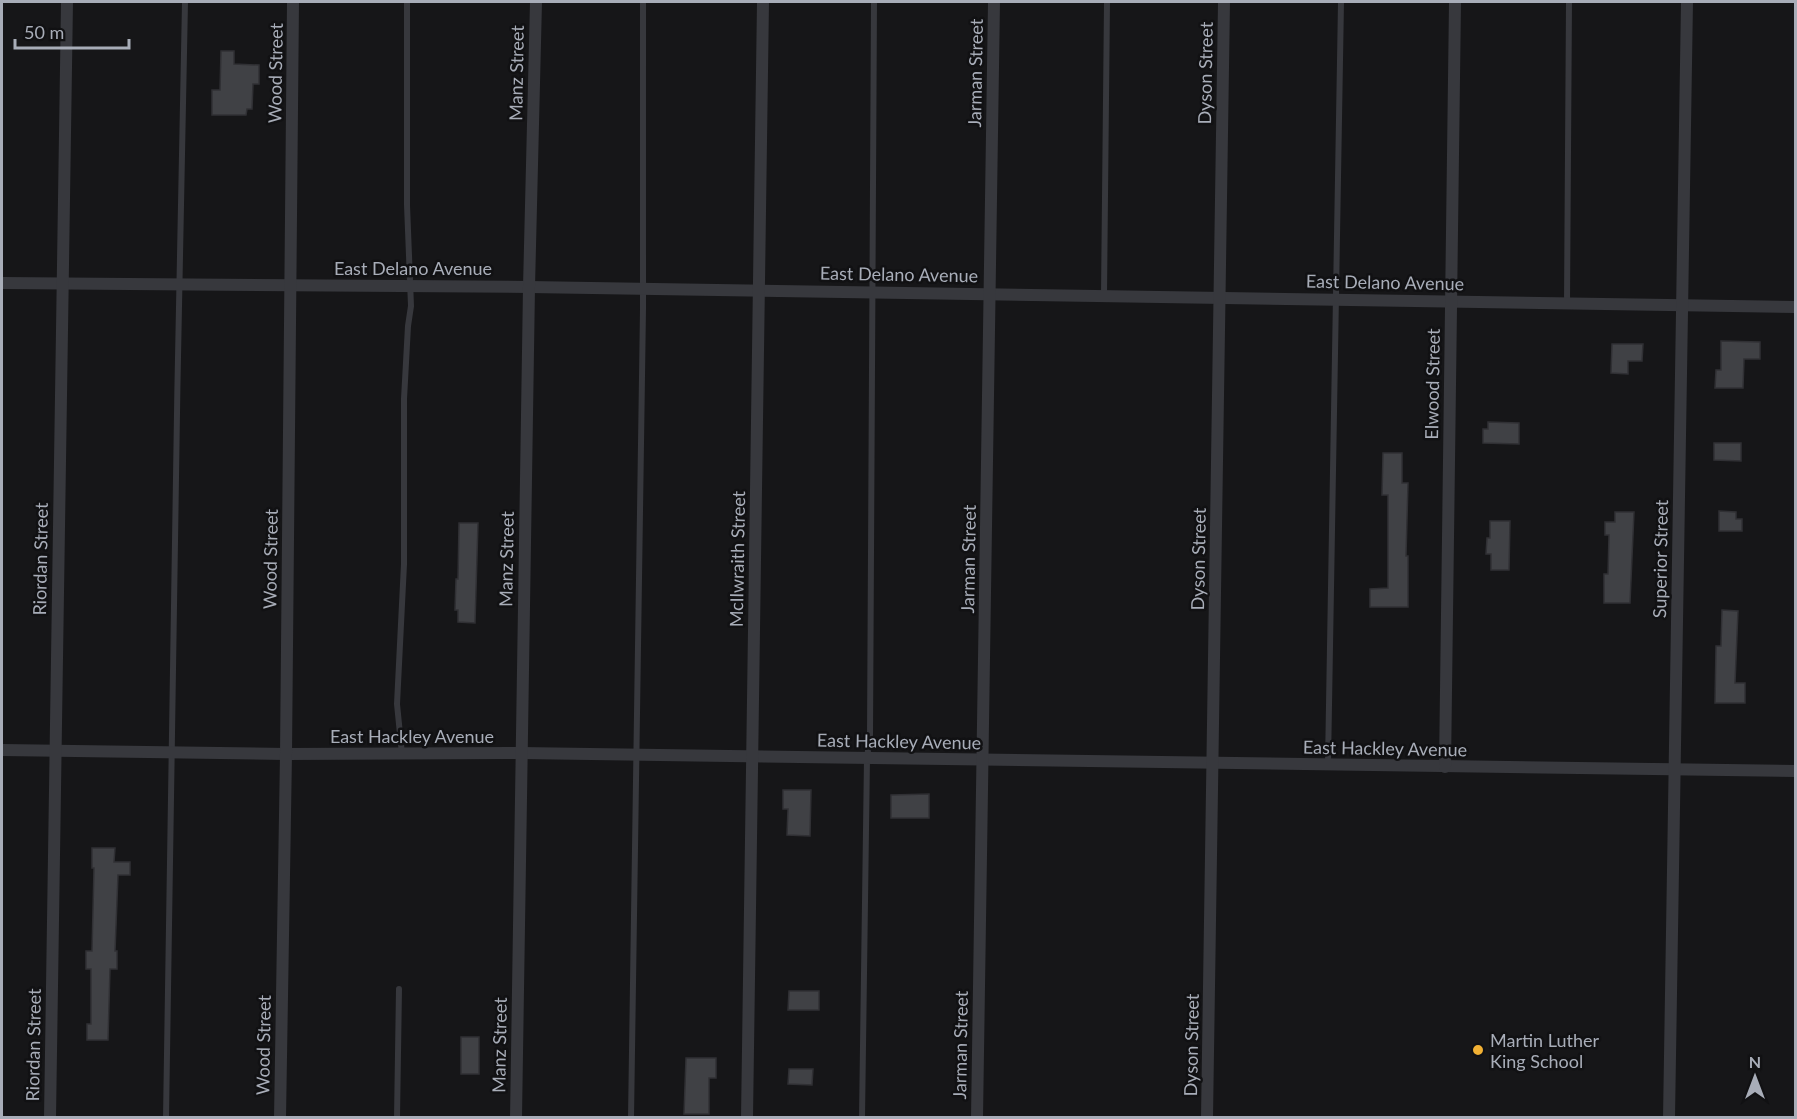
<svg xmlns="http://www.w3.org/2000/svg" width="1797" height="1119" font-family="Lato,sans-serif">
	<rect width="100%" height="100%" fill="#161618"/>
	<g fill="#404145" stroke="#303034" stroke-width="1.5">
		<path d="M221 51H234V64L259 65V84H253L252 109H247L246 115H212V90H220Z"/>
		<path d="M1721 341 1760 342V359H1744L1743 388H1715L1716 370H1721Z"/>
		<path d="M1612 344H1643L1642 361H1628V374L1611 373Z"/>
		<path d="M1488 422 1519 423V444L1483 443V429H1488Z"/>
		<path d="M1714 443H1741V461L1714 460Z"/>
		<path d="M1383 453H1402V483H1408L1406 556H1408V607H1370V589L1388 588V495H1382Z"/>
		<path d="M1719 511 1736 512V519H1742V531H1719Z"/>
		<path d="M1615 512H1634L1630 603H1604V574H1608L1609 535H1605V522H1615Z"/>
		<path d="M1490 521H1510L1509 570H1491V554H1486L1487 538H1490Z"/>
		<path d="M459 523H478L475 623 458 622V610H455L456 579H458Z"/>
		<path d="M1722 610 1738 611 1735 683H1745V703H1715L1716 646H1721Z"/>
		<path d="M783 790H811L810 836 787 835 788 809H783Z"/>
		<path d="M929 794V818H891V795Z"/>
		<path d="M92 848H115L114 862H130V875H118L115 951H117V969H110L108 1040H87V1024H91V969H86V951H92L94 868H92Z"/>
		<path d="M789 991H819V1010H788Z"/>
		<rect x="461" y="1037" width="18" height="37"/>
		<path d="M686 1058H716V1078H709V1114H684Z"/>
		<path d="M789 1069H813L812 1085 788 1084Z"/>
	</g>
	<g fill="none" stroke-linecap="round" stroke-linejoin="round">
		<g stroke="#37383d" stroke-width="6">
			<path d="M1104 295 1107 2"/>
			<path d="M1567 303 1569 2"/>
			<path d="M402 754 397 704 404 564V399L408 326 411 306 407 205V2"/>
			<path d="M1328 764 1341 2"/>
			<path d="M166 1118C173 745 176 374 185 2"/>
			<path d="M397 1118 399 989"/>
			<path d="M631 1118 643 309V2"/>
			<path d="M862 1118 867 758 870 736 874 2"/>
		</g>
		<g stroke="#37383d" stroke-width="12">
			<path d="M2 283 529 287 1796 307"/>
			<path d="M2 750 286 754 521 753 1796 771"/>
			<path d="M1445 767 1455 2"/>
			<path d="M50 1118 67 2"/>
			<path d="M280 1118 286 754 293 2"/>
			<path d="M516 1118 529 287 536 2"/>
			<path d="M747 1118 763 2"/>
			<path d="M977 1118 994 2"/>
			<path d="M1207 1118 1224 2"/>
			<path d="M1669 1118 1687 2"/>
		</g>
	</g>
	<circle fill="#f2b134" stroke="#111113" stroke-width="2" cx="1478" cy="1050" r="6"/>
	<g text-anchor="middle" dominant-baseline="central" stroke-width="5" stroke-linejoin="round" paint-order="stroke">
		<g font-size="18" fill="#a8adb8" stroke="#111113">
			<text transform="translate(275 73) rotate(-89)">Wood Street</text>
			<text transform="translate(516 73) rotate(-89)">Manz Street</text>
			<text transform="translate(975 73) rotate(-89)">Jarman Street</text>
			<text transform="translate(1205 73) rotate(-89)">Dyson Street</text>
			<text x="413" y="268">East Delano Avenue</text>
			<text transform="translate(899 274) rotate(1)">East Delano Avenue</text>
			<text transform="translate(1385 282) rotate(1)">East Delano Avenue</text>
			<text transform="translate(1432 384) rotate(-89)">Elwood Street</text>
			<text transform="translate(40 559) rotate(-89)">Riordan Street</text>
			<text transform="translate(270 559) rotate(-89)">Wood Street</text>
			<text transform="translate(506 559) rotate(-89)">Manz Street</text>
			<text transform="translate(737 559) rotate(-89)">McIlwraith Street</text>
			<text transform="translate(968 559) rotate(-89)">Jarman Street</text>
			<text transform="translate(1198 559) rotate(-89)">Dyson Street</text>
			<text transform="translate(1660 559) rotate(-89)">Superior Street</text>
			<text x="412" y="736">East Hackley Avenue</text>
			<text transform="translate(899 741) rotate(1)">East Hackley Avenue</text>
			<text transform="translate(1385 748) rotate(1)">East Hackley Avenue</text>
			<text transform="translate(33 1045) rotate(-89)">Riordan Street</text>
			<text transform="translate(263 1045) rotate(-89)">Wood Street</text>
			<text transform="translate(499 1045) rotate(-89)">Manz Street</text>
			<text transform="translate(960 1045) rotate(-89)">Jarman Street</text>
			<text transform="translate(1191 1045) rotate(-89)">Dyson Street</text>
		</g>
		<g font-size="18" fill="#a8adb8" stroke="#111113" text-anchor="start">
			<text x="1490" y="1040">Martin Luther<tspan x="1490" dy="21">King School</tspan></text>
		</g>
	</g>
	<rect width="1797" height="1119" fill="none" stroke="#a8adb8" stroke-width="6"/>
	<g transform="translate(1755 1077)" stroke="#111113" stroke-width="4.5" paint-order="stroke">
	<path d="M0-4.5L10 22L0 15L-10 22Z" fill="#a8adb8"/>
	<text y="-9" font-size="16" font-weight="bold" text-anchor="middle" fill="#a8adb8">N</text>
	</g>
	<path d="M15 39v9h114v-9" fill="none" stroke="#a8adb8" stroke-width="3"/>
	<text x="24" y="39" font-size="18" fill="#a8adb8" stroke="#111113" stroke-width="4.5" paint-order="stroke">50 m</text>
</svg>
